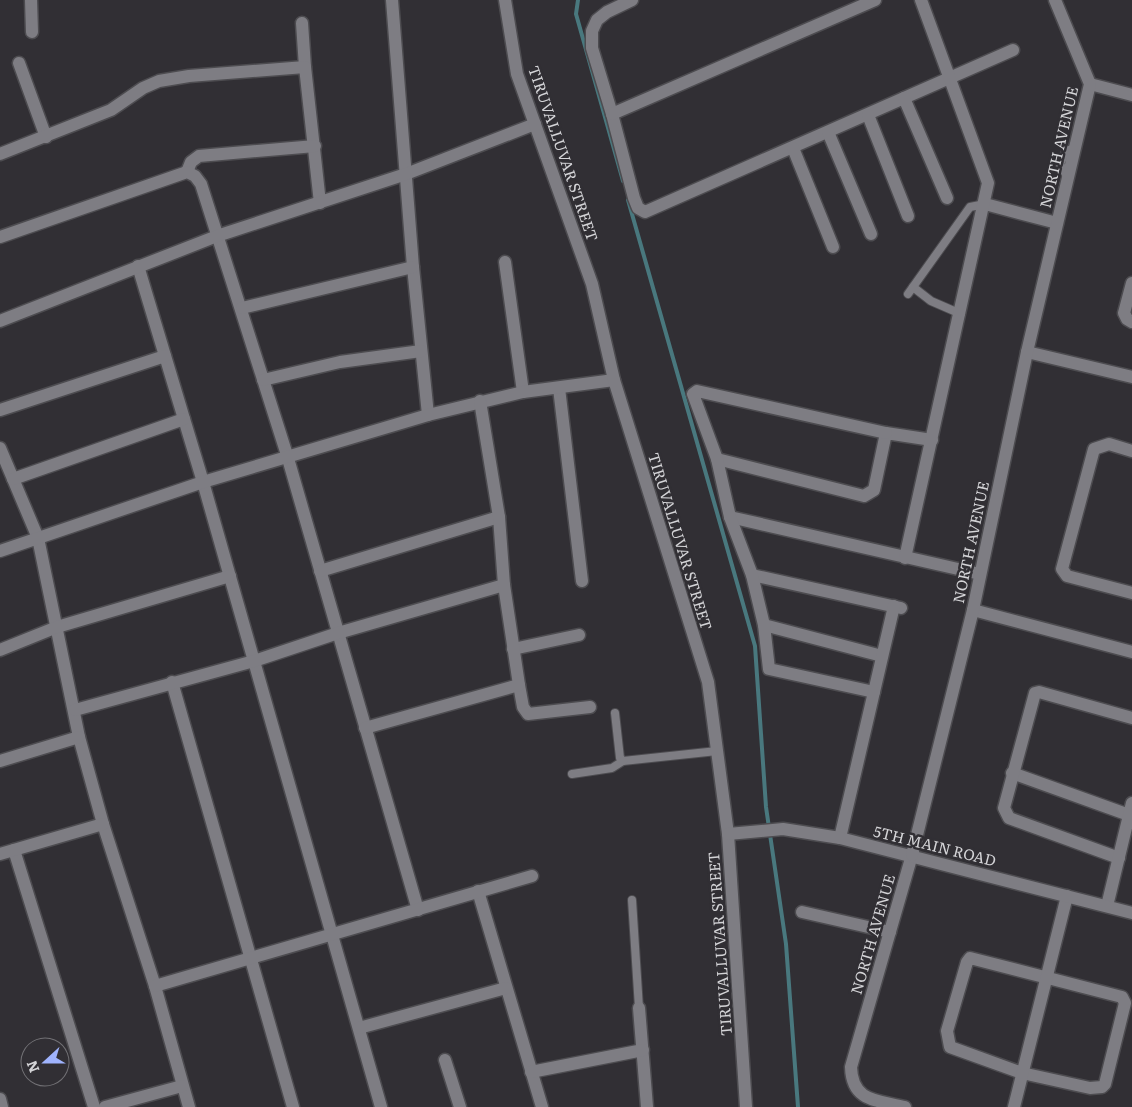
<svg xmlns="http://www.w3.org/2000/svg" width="1132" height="1107" font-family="Literata,serif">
	<rect width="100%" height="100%" fill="#312f34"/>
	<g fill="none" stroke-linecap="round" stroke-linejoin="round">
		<g stroke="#49787e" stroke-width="4">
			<path d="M578 0 576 14 623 181"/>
			<path d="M628 200 755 646 766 807 786 944 798 1107"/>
		</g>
		<g stroke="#4d4c50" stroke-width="10">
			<g id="service">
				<path d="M1068 178 1060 164 1066 151 1075 148"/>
				<path d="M913 287 931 301 961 314"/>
				<path d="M908 294 970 207 985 204"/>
				<path d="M615 713 620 758 623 761 717 751"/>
				<path d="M572 774 612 768 623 761"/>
				<path d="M632 900 639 1008"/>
			</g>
		</g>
		<g stroke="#4d4c50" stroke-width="15">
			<g id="minor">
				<path d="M31 0 32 32"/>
				<path d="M392 0 413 267 428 415"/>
				<path d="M632 0 607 12 597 20 592 31V48L612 114 634 198 638 208 645 212 1013 50"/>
				<path d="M302 23 305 67"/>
				<path d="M19 63 46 137"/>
				<path d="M1090 84 1132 95"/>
				<path d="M904 98 947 198"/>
				<path d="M612 114 875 0"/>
				<path d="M868 115 908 216"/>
				<path d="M828 132 871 234"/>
				<path d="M793 148 833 247"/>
				<path d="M0 154 111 110 143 88 159 81 189 76 305 67 320 203"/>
				<path d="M187 172 191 162 199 156 315 146"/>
				<path d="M985 204 1057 223"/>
				<path d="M0 237 187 172 195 176 201 184 287 455 418 910"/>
				<path d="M505 262 523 392"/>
				<path d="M138 266 203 482 381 1107"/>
				<path d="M1132 283 1124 313 1127 319 1132 322"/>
				<path d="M242 308 413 267"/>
				<path d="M0 321 217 236 406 174 535 124"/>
				<path d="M1027 352 1132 377"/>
				<path d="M263 380 340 362 421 351"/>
				<path d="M559 388 582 581"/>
				<path d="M0 410 165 356"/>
				<path d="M0 448 38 538 79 737 103 824 155 986 189 1107"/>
				<path d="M1132 451 1109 444 1094 449 1062 569 1067 576 1132 593"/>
				<path d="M717 459 864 496 874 490 886 433 932 440"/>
				<path d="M13 479 184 419"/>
				<path d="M730 517 980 574"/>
				<path d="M0 551 203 482 428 415 523 392 614 380"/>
				<path d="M905 558 988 183 921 0"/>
				<path d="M320 571 499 517"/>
				<path d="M752 575 901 608"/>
				<path d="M973 610 1132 652"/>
				<path d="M764 625 882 656"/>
				<path d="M513 649 579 635"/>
				<path d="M0 650 57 627 230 576"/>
				<path d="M172 682 293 1107"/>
				<path d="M519 685 523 707 528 714 590 707"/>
				<path d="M874 692 769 669 764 625 752 575 730 517 717 459 693 394 697 391 886 433"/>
				<path d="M75 710 254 661 338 633 504 585"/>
				<path d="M365 728 519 685 504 585 499 517 480 401"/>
				<path d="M0 761 79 737"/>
				<path d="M1012 773 1129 815"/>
				<path d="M840 838 894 606"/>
				<path d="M14 850 94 1107"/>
				<path d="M0 854 103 824"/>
				<path d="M1119 858 1009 818 1004 808 1035 693 1039 692 1132 718"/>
				<path d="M478 891 542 1107"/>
				<path d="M1107 906 1132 803"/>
				<path d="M802 912 890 932"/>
				<path d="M970 958 1122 997 1125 1003 1105 1084 1102 1087 1090 1088 1022 1073 950 1047 947 1031 967 962Z"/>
				<path d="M155 986 532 876"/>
				<path d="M639 1008 647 1107"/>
				<path d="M359 1028 506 988"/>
				<path d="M445 1060 460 1107"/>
				<path d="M531 1072 643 1050"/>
				<path d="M0 1099 2 1107"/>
				<path d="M105 1107 182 1086"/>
				<path d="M905 1107C877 1100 852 1102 851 1067L912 855"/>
				<path d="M1014 1107 1067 896"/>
			</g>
		</g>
		<g stroke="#4d4c50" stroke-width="15">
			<g id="tertiary">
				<path d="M505 0 517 74 592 284 614 380 708 682 728 834 746 1107"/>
				<path d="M728 834 783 829 840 838 1132 913"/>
				<path d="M912 855 973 610 1027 352 1090 84 1055 0"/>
			</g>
		</g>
		<use href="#service" stroke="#7e7d83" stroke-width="8"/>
		<use href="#minor" stroke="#7e7d83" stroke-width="12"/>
		<use href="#tertiary" stroke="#7e7d83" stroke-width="12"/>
	</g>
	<g text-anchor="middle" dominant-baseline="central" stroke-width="5" stroke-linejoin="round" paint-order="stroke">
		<g font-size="15" fill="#d4d4d7" stroke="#312f34">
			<text transform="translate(1058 147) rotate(-77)">NORTH AVENUE</text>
			<text transform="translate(564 153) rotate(71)">TIRUVALLUVAR STREET</text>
			<text transform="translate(681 541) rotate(73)">TIRUVALLUVAR STREET</text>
			<text transform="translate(970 542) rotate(-78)">NORTH AVENUE</text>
			<text transform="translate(935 845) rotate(14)">5TH MAIN ROAD</text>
			<text transform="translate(872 934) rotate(-74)">NORTH AVENUE</text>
			<text transform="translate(719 944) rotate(-94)">TIRUVALLUVAR STREET</text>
		</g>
	</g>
	<g transform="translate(45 1062) rotate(249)"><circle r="24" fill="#312f34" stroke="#727175"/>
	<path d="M0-4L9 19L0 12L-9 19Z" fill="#9fb3fd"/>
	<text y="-8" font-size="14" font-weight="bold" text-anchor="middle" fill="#d4d4d7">N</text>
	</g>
</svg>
